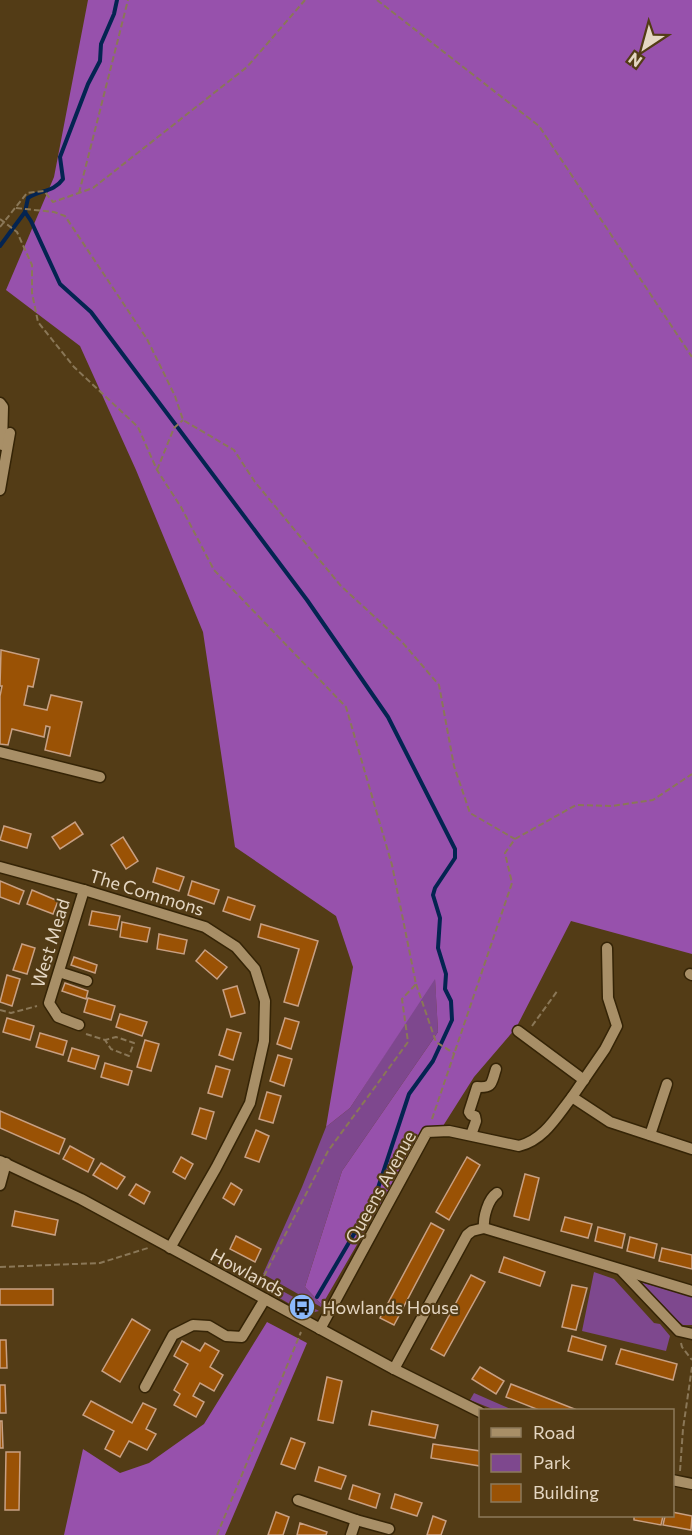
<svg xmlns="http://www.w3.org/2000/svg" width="692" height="1535" font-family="Commissioner,sans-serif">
	<rect width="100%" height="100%" fill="#533c16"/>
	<g fill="#7e488e">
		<path d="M435 977 438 1032 342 1171 305 1287 322 1305 321 1307 263 1274 302 1187 326 1127 350 1108Z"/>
		<path d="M222 1258 319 1311 307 1314 219 1263Z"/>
		<path d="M594 1272 614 1279 654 1323 660 1324 670 1336 666 1351 582 1331Z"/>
		<path d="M641 1282 692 1297V1325H683L678 1321Z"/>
		<path d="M474 1393 513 1410H495L470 1400Z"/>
	</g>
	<g fill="#9751ac">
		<path d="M88 0H692V954L571 921 516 1028 474 1077 443 1126 424 1129 322 1305 305 1287 342 1171 438 1032 435 979 350 1108 326 1127 353 967 336 916 235 847 203 632 136 470 80 346 6 290 54 177Z"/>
		<path d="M267 1322 307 1343 225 1535H64L83 1449 120 1473 149 1463 204 1424Z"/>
	</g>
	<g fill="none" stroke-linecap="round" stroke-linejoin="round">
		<g stroke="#042451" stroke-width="4">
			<path d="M25 212 31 221 60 284 91 312 307 600 388 717 455 849V858L435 888 433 895 440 918 438 948 446 974 445 989 451 1001 452 1020 433 1061 409 1094 374 1200 317 1297"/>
			<path d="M0 246 25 212 28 198C40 190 54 192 63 179L60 157 88 84 100 61 101 44 114 14 117 0"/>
		</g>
	</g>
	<g fill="#9a5205" stroke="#c8a083" stroke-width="1.5">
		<path d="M1 650 39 659 33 687 28 686 24 705 47 710 51 695 82 702 70 756 45 750 50 727 46 726 44 737 12 729 8 745 0 744V696L2 686H0Z"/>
		<path d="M75 822 83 834 60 849 52 837Z"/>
		<path d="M4 826 31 834 27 848 0 840Z"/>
		<path d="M123 837 138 861 126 869 111 845Z"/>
		<path d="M157 868 184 877 179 891 153 882Z"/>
		<path d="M0 881 24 891 19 904 0 897Z"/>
		<path d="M192 881 219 890 214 904 188 895Z"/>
		<path d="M32 890 58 901 53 914 27 904Z"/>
		<path d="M228 897 255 906 250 920 223 911Z"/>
		<path d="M92 911 120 916 117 930 89 925Z"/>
		<path d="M122 922 150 928 147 942 120 937Z"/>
		<path d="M261 924 318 941 298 1006 284 1002 299 949 258 937Z"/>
		<path d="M159 934 187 940 184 954 157 949Z"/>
		<path d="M22 944 35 948 27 974 13 970Z"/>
		<path d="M205 950 227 967 217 979 196 961Z"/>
		<path d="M74 957 97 965 95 973 71 965Z"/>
		<path d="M7 975 20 979 12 1006 0 1002Z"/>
		<path d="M65 983 88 991 86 999 62 991Z"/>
		<path d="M237 986 245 1013 231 1017 223 990Z"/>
		<path d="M88 998 115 1006 111 1020 84 1012Z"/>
		<path d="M120 1014 147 1022 142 1036 116 1027Z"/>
		<path d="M7 1018 34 1026 30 1040 3 1032Z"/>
		<path d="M285 1018 299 1022 291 1049 277 1044Z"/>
		<path d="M227 1029 241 1033 233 1060 219 1055Z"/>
		<path d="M40 1033 67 1041 63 1055 36 1047Z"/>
		<path d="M145 1040 159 1044 151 1071 137 1067Z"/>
		<path d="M72 1048 99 1056 95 1069 68 1061Z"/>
		<path d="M278 1055 292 1059 284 1086 270 1081Z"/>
		<path d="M105 1063 132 1071 128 1085 101 1077Z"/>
		<path d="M216 1066 230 1070 222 1097 208 1093Z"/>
		<path d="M267 1092 281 1096 273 1123 259 1119Z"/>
		<path d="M200 1108 214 1112 206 1139 192 1134Z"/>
		<path d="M0 1111 65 1139 59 1154 0 1128Z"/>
		<path d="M256 1130 269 1136 259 1162 245 1157Z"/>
		<path d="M70 1146 94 1159 88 1172 63 1159Z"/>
		<path d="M181 1157 193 1164 185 1179 173 1172Z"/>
		<path d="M467 1157 480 1165 449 1220 436 1212Z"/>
		<path d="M101 1163 125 1177 117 1189 93 1175Z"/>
		<path d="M525 1174 539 1178 529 1220 514 1216Z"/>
		<path d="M231 1183 242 1190 234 1205 223 1198Z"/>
		<path d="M136 1184 150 1192 144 1204 129 1195Z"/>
		<path d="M15 1211 58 1220 55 1235 12 1226Z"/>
		<path d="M565 1217 592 1224 588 1238 561 1231Z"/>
		<path d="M431 1223 444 1230 394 1325 380 1318Z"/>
		<path d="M598 1227 625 1234 622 1248 595 1241Z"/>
		<path d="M236 1236 261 1249 255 1262 230 1249Z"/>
		<path d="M630 1237 657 1244 654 1258 627 1251Z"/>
		<path d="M662 1248 692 1255V1269L659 1261Z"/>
		<path d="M504 1257 545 1272 540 1286 499 1272Z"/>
		<path d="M471 1275 485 1282 444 1356 431 1349Z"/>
		<path d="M572 1285 587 1288 576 1330 562 1327Z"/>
		<rect x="0" y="1289" width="53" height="16"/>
		<path d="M132 1319 150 1330 120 1382 102 1371Z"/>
		<path d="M572 1336 606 1346 602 1360 568 1351Z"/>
		<path d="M0 1340H6L7 1368H0Z"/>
		<path d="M182 1341 200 1351 205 1343 219 1351 210 1367 223 1375 214 1391 200 1383 193 1396 204 1402 196 1417 174 1405 180 1394 174 1390 188 1364 174 1356Z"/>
		<path d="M621 1349 677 1364 673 1380 616 1364Z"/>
		<path d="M480 1367 504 1381 496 1394 472 1379Z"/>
		<path d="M327 1377 342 1381 333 1423 318 1420Z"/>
		<path d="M511 1384 577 1410H539L506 1397Z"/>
		<path d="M0 1385H5L6 1413H0Z"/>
		<path d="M91 1401 132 1423 143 1403 156 1409 146 1429 156 1434 147 1450 129 1441 120 1457 105 1449 114 1431 83 1415Z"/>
		<path d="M372 1411 438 1425 435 1438 369 1425Z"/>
		<path d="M0 1421H2L3 1448H0Z"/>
		<path d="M291 1438 305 1443 295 1469 281 1464Z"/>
		<path d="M433 1444 480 1451V1466L431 1458Z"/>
		<path d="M6 1452H20L19 1510H5Z"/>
		<path d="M319 1467 346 1476 341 1489 315 1481Z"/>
		<path d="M353 1485 380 1494 376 1508 349 1499Z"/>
		<path d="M395 1494 422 1503 417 1516 391 1508Z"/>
		<path d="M276 1512 289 1517 283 1535H268Z"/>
		<path d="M672 1512 692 1516 691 1530 663 1525 665 1516H672Z"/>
		<path d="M433 1516 446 1521 441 1535H427Z"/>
		<path d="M634 1516H663L661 1525 634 1520Z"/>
		<path d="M300 1523 327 1532 326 1535H297Z"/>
	</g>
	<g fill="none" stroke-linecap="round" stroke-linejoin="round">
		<g stroke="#352406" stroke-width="13">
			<g id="minor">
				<path d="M0 403 3 407 2 445"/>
				<path d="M0 490 10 433"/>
				<path d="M0 752 100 777"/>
				<path d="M0 867 84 890 205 927 236 947 255 969 265 1001 264 1041 250 1103 216 1168 170 1248"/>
				<path d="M59 972 87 981"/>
				<path d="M690 974 692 975"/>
				<path d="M79 1025 58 1017 49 1003 84 890"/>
				<path d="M518 1031 584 1080"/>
				<path d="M572 1097 605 1049 617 1026 608 998 607 948"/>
				<path d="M471 1135 476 1121 475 1116 471 1115 469 1112 477 1087C493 1088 491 1084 496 1069"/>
				<path d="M650 1135 667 1084"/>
				<path d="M0 1161 81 1199 394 1369 480 1412"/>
				<path d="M0 1185 6 1163"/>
				<path d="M484 1228C483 1217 488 1199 497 1193"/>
				<path d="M622 1271 679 1331 692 1334"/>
				<path d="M320 1329 427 1132 449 1131 519 1146C544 1140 557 1116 572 1097L610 1122 692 1149"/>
				<path d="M394 1369 467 1235 472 1231 484 1228 692 1291"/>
				<path d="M145 1387 173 1335 193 1325 209 1326 226 1336 242 1337 265 1299"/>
				<path d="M672 1480 692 1484"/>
				<path d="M298 1500 356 1520 389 1529"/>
				<path d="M351 1535 356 1520"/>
			</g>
		</g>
		<g stroke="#8a7757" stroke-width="2" stroke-dasharray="6 3" stroke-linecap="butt">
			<path d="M377 0 539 126 692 357"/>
			<path d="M79 193 128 0"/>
			<path d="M16 208 54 212 65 216 147 339 175 396 183 420 234 450 255 482 341 586 402 642 439 685 454 766 470 813 515 839"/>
			<path d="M0 219 17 232 32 265V293L38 322 74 367 138 427 157 470 181 507 214 570 346 707 392 865 416 984 402 999 408 1042 328 1151 260 1284"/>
			<path d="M0 227 27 193 44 191 53 202 93 188 247 67 305 0"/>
			<path d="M157 470 174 428 183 420"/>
			<path d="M416 984 436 1042 455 1054"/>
			<path d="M0 1010 11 1013 37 1006"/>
			<path d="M532 1026 558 990"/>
			<path d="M86 1034 105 1040 111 1049 129 1056 134 1043 116 1037 105 1040"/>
			<path d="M432 1119 512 883 505 853 515 839 576 805 612 806 653 800 692 774"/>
			<path d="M0 1267 100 1263 148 1248"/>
			<path d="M681 1343 682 1347 692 1360"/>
			<path d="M680 1471 683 1429 692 1367"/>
			<path d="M217 1535 301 1332"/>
		</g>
		<use href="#minor" stroke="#a88f67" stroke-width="10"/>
	</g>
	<defs>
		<g id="bus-disc" transform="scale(1.35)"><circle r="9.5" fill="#8cb9fc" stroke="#533c16"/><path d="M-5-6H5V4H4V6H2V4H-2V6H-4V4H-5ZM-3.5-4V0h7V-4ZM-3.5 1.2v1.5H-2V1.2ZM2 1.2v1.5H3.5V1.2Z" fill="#111"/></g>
	</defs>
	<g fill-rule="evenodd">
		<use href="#bus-disc" x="302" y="1307"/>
	</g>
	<g text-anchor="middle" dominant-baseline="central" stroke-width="4.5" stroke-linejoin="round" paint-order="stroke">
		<g font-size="18" fill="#e5d7c3" stroke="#533c16">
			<text transform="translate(147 892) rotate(17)">The Commons</text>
			<text transform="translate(50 943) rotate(-73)">West Mead</text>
			<text transform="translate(380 1187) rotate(-61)">Queens Avenue</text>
			<text transform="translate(248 1272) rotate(28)">Howlands</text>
		</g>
		<g font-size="18" fill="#e5d7c3" stroke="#533c16" text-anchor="start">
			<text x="322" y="1307">Howlands House</text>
		</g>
	</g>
	<rect x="479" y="1409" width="195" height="108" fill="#533c16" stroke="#8d7a5b" stroke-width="1.5"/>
	<rect x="491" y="1428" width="30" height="9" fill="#a88f67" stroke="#8d7a5b" stroke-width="1.5"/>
	<text x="533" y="1439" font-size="18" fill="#e5d7c3">Road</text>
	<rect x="491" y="1454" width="30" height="18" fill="#7e488e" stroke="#8d7a5b" stroke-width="1.5"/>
	<text x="533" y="1469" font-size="18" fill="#e5d7c3">Park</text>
	<rect x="491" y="1484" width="30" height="18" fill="#9a5205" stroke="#8d7a5b" stroke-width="1.5"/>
	<text x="533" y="1499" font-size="18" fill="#e5d7c3">Building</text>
	<g transform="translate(644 48) rotate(216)" stroke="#533c16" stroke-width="4.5" paint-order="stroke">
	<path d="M0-4.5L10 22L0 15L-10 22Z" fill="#e5d7c3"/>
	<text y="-9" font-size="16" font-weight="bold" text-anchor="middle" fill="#e5d7c3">N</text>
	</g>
</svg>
